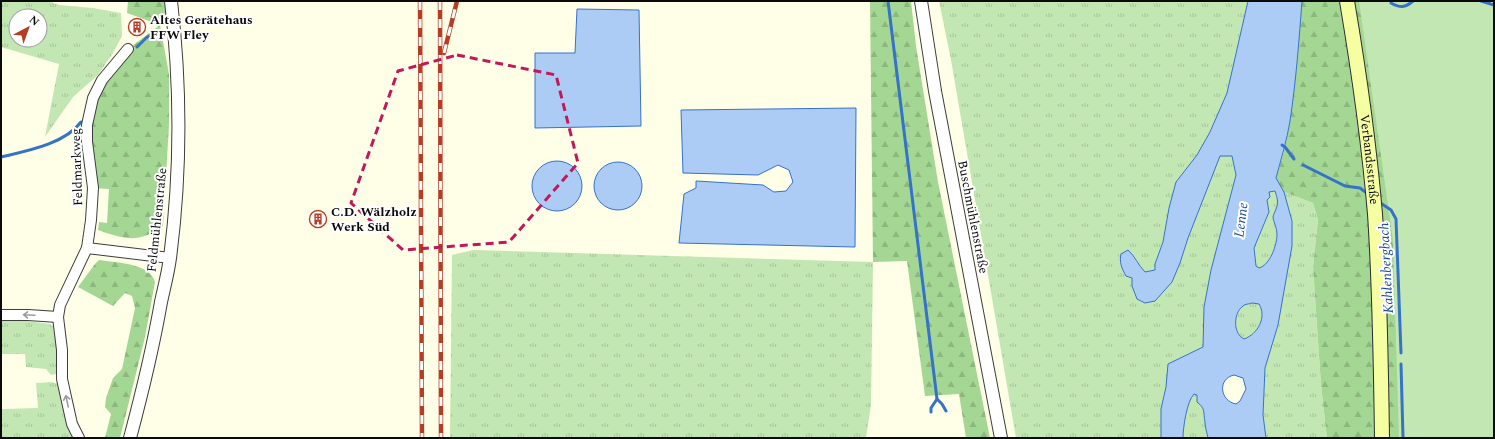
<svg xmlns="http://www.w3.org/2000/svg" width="1495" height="439" font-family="Spectral,serif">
	<defs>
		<pattern id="grass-tufts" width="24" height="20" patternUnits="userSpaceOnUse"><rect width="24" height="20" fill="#c3e7b3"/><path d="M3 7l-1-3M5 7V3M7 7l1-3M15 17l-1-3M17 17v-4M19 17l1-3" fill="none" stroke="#a6c599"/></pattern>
		<pattern id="forest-firs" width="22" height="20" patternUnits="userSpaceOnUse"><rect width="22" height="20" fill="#a4d793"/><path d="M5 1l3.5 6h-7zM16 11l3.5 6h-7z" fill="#8cb77d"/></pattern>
	</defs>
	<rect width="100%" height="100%" fill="#ffffe7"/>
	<g fill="url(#grass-tufts)" fill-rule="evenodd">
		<path d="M1 1H48L59 5 93 8 121 13 122 36 113 53 98 75 73 97 45 137 59 64 1 47ZM16 16H40V40H16Z"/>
		<path d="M939 1H1248L1227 93 1210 132 1197 155 1176 182 1169 208 1163 242 1155 264V270L1145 272 1139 265 1133 255 1121 254C1119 266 1124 271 1132 278V286L1172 282 1180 263 1188 238 1220 155H1232L1236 175 1211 270 1204 307 1203 347 1178 359 1166 388 1161 409V438H1016L951 60Z"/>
		<path d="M1275 191C1277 197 1279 203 1276 209 1276 212 1273 215 1273 218 1273 223 1277 228 1277 234 1277 244 1269 266 1259 268L1256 267 1254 248 1269 213 1267 200 1269 192Z"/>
		<path d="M1284 192 1313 203 1318 220 1313 267 1321 385 1327 438H1266L1263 415 1265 368 1278 325 1292 221Z"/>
		<path d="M473 250 873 262 871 405 866 438H450L452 255Z"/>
		<path d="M1252 303 1259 304C1267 317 1258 334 1244 339 1232 333 1234 313 1243 306 1245 304 1249 304 1252 303Z"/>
		<path d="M1 320 27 321 50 324 54 327 57 335V369L56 374 51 375 46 369 26 367 25 354H1Z"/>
		<path d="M51 382 59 384 75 438H1V409L38 408 36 383Z"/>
		<path d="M1194 394 1197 395V402C1206 409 1203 412 1205 422 1205 427 1207 433 1208 438H1183C1183 427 1187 401 1194 394Z"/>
	</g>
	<g fill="url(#forest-firs)">
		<path d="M128 1H171L174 22 160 25 169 74V125L163 226C139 244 124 239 98 230L99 222 107 223 109 189 93 188 87 142 93 98 128 49 160 25 127 13Z"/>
		<path d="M870 1H911L916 46 938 182 990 438H966L959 394 925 396 907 261 873 262Z"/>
		<path d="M1302 1H1494V438H1327L1321 385 1313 267 1318 220 1313 203 1284 192 1276 178C1282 159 1287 140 1290 121 1296 81 1299 41 1302 1Z"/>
		<path d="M99 260C117 263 150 263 155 282L145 337 120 438H105L111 414 105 407 106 398 113 378 122 369 135 308 132 296 125 293 113 306 78 287 95 264Z"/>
	</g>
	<path fill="#c3e7b3" d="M1359 1H1494V438H1399L1393 240Z"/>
	<g fill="#adccf5" stroke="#3671ca" fill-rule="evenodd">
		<path d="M1248 1H1302C1299 41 1296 81 1290 121 1287 140 1281 159 1276 178L1284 192 1292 221V246L1278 325 1265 368 1263 415 1266 438H1208C1207 433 1205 427 1205 422 1203 412 1206 409 1197 402V395L1194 394C1187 401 1183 427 1183 438H1161V409L1166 387 1168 364 1203 347 1204 307 1211 270 1236 175 1232 156H1220L1188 238 1180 263 1172 282 1155 301 1145 303 1137 299 1132 286V278L1126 276C1122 269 1119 262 1121 254L1128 250C1135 256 1138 265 1145 272L1155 270V264L1163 242 1169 208 1176 182 1197 155 1210 132 1227 93ZM1275 191C1277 197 1279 203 1276 209 1275 212 1273 215 1273 218 1274 223 1277 228 1277 234 1277 245 1270 265 1259 268L1256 266 1254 248 1269 212 1267 200 1270 197 1269 192ZM1252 303 1259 304C1267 317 1258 334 1244 339 1233 334 1233 313 1243 306 1245 304 1249 304 1252 303ZM1234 375 1243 378 1246 389 1240 401 1236 404C1220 401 1217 379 1234 375Z"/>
		<path d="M577 9 639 10 641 126 535 128V53H575Z"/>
		<path d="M856 108 855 247 679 243 684 194 696 188V181L763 185 774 192 786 191 793 182 789 170 778 165 758 175 683 173 681 110Z"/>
		<circle cx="557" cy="186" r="25"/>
		<circle cx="618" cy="186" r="24"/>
	</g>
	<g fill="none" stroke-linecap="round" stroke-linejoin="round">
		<g stroke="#3671ca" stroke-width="3">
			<path d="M888 1 937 399 942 404 946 411"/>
			<path d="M1481 1 1494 5"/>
			<path d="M1391 3C1400 8 1405 8 1413 1"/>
			<path d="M137 47 146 38 153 34"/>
			<path d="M1282 145 1285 147 1294 159"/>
			<path d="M1 157C26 151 65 144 81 122"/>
			<path d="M1303 165 1345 186 1360 188 1368 194"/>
			<path d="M1379 202 1391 210 1396 219 1401 353"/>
			<path d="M1401 364 1403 438"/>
			<path d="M931 412V408L937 399"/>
		</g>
		<g stroke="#3d3d3d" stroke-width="12">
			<g id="minor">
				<path d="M87 248 170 258"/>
				<path d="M1 315H28L58 317"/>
				<path d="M79 438 72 424 62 379V350L58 317 60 305 87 248 91 220 93 188 87 142V125L93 98 102 80 128 49"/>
			</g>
		</g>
		<g stroke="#3d3d3d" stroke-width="14">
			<g id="tertiary">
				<path d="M921 1 935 91 1001 438"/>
				<path d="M130 438C142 393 153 348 161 302 164 288 168 273 170 258 181 173 181 86 171 1"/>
			</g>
		</g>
		<g stroke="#2c2c2c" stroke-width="16">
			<g id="secondary">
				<path id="s1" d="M1347 1C1359 72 1369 143 1375 214 1380 289 1381 363 1382 438"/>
			</g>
		</g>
		<use href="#minor" stroke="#fff" stroke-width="10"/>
		<use href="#tertiary" stroke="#fff" stroke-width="12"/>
		<use href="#secondary" stroke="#f5fea3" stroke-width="14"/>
		<g stroke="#b63c26" stroke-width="4.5">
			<g id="rail">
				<path d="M420 1 422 438"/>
				<path d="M440 1 441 438"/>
				<path d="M444 53 457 1"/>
			</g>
		</g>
		<use href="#rail" stroke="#fff" stroke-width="3" stroke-dasharray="9" stroke-linecap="butt"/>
	</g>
	<defs><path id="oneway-shaft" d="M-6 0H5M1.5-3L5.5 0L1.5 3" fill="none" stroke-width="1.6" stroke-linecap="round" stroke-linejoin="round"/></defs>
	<g stroke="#9d9d9d">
		<use href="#oneway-shaft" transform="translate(29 315) rotate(-177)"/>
		<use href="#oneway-shaft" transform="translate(67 401) rotate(-102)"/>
	</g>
	<path fill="none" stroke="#c2185b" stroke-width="3" stroke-dasharray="8 5" stroke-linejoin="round" d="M457 55 556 75 578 163 509 242 403 250 351 203 398 71Z"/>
	<defs>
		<g id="building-ring" transform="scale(0.9)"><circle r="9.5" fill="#fff" stroke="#b63c26" stroke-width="1.5"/><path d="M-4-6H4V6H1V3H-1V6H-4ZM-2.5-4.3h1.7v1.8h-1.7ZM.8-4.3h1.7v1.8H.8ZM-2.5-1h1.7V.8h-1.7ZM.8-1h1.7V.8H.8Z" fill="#b63c26"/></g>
	</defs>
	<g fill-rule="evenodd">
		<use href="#building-ring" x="137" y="27"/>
		<use href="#building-ring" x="318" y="219"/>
	</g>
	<g text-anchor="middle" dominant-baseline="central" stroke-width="4" stroke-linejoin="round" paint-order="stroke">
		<g font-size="13" font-weight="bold" fill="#0a0a0a" stroke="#fff" text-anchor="start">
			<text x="150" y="20">Altes Gerätehaus<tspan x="150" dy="15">FFW Fley</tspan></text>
			<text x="331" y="212">C.D. Wälzholz<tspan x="331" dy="15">Werk Süd</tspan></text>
		</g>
		<g font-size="13" fill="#0a0a0a" stroke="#fff">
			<text stroke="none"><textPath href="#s1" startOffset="160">Verbandsstraße</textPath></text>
			<text transform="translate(77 167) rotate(-92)">Feldmarkweg</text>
			<text transform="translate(973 217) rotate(79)">Buschmühlenstraße</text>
			<text transform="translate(157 220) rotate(-84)">Feldmühlenstraße</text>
		</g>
		<g font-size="14" font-style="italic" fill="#174698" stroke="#fff">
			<text transform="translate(1241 220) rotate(-83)">Lenne</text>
			<text transform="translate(1386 268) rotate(-93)">Kahlenbergbach</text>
		</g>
	</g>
	<rect width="1495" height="439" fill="none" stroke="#0a0a0a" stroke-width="4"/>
	<g transform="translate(28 28) rotate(41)"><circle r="19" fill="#ffffff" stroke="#9d9d9d"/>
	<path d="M0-3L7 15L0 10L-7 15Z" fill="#b63c26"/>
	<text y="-6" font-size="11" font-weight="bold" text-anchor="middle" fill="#0a0a0a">N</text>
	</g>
</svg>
